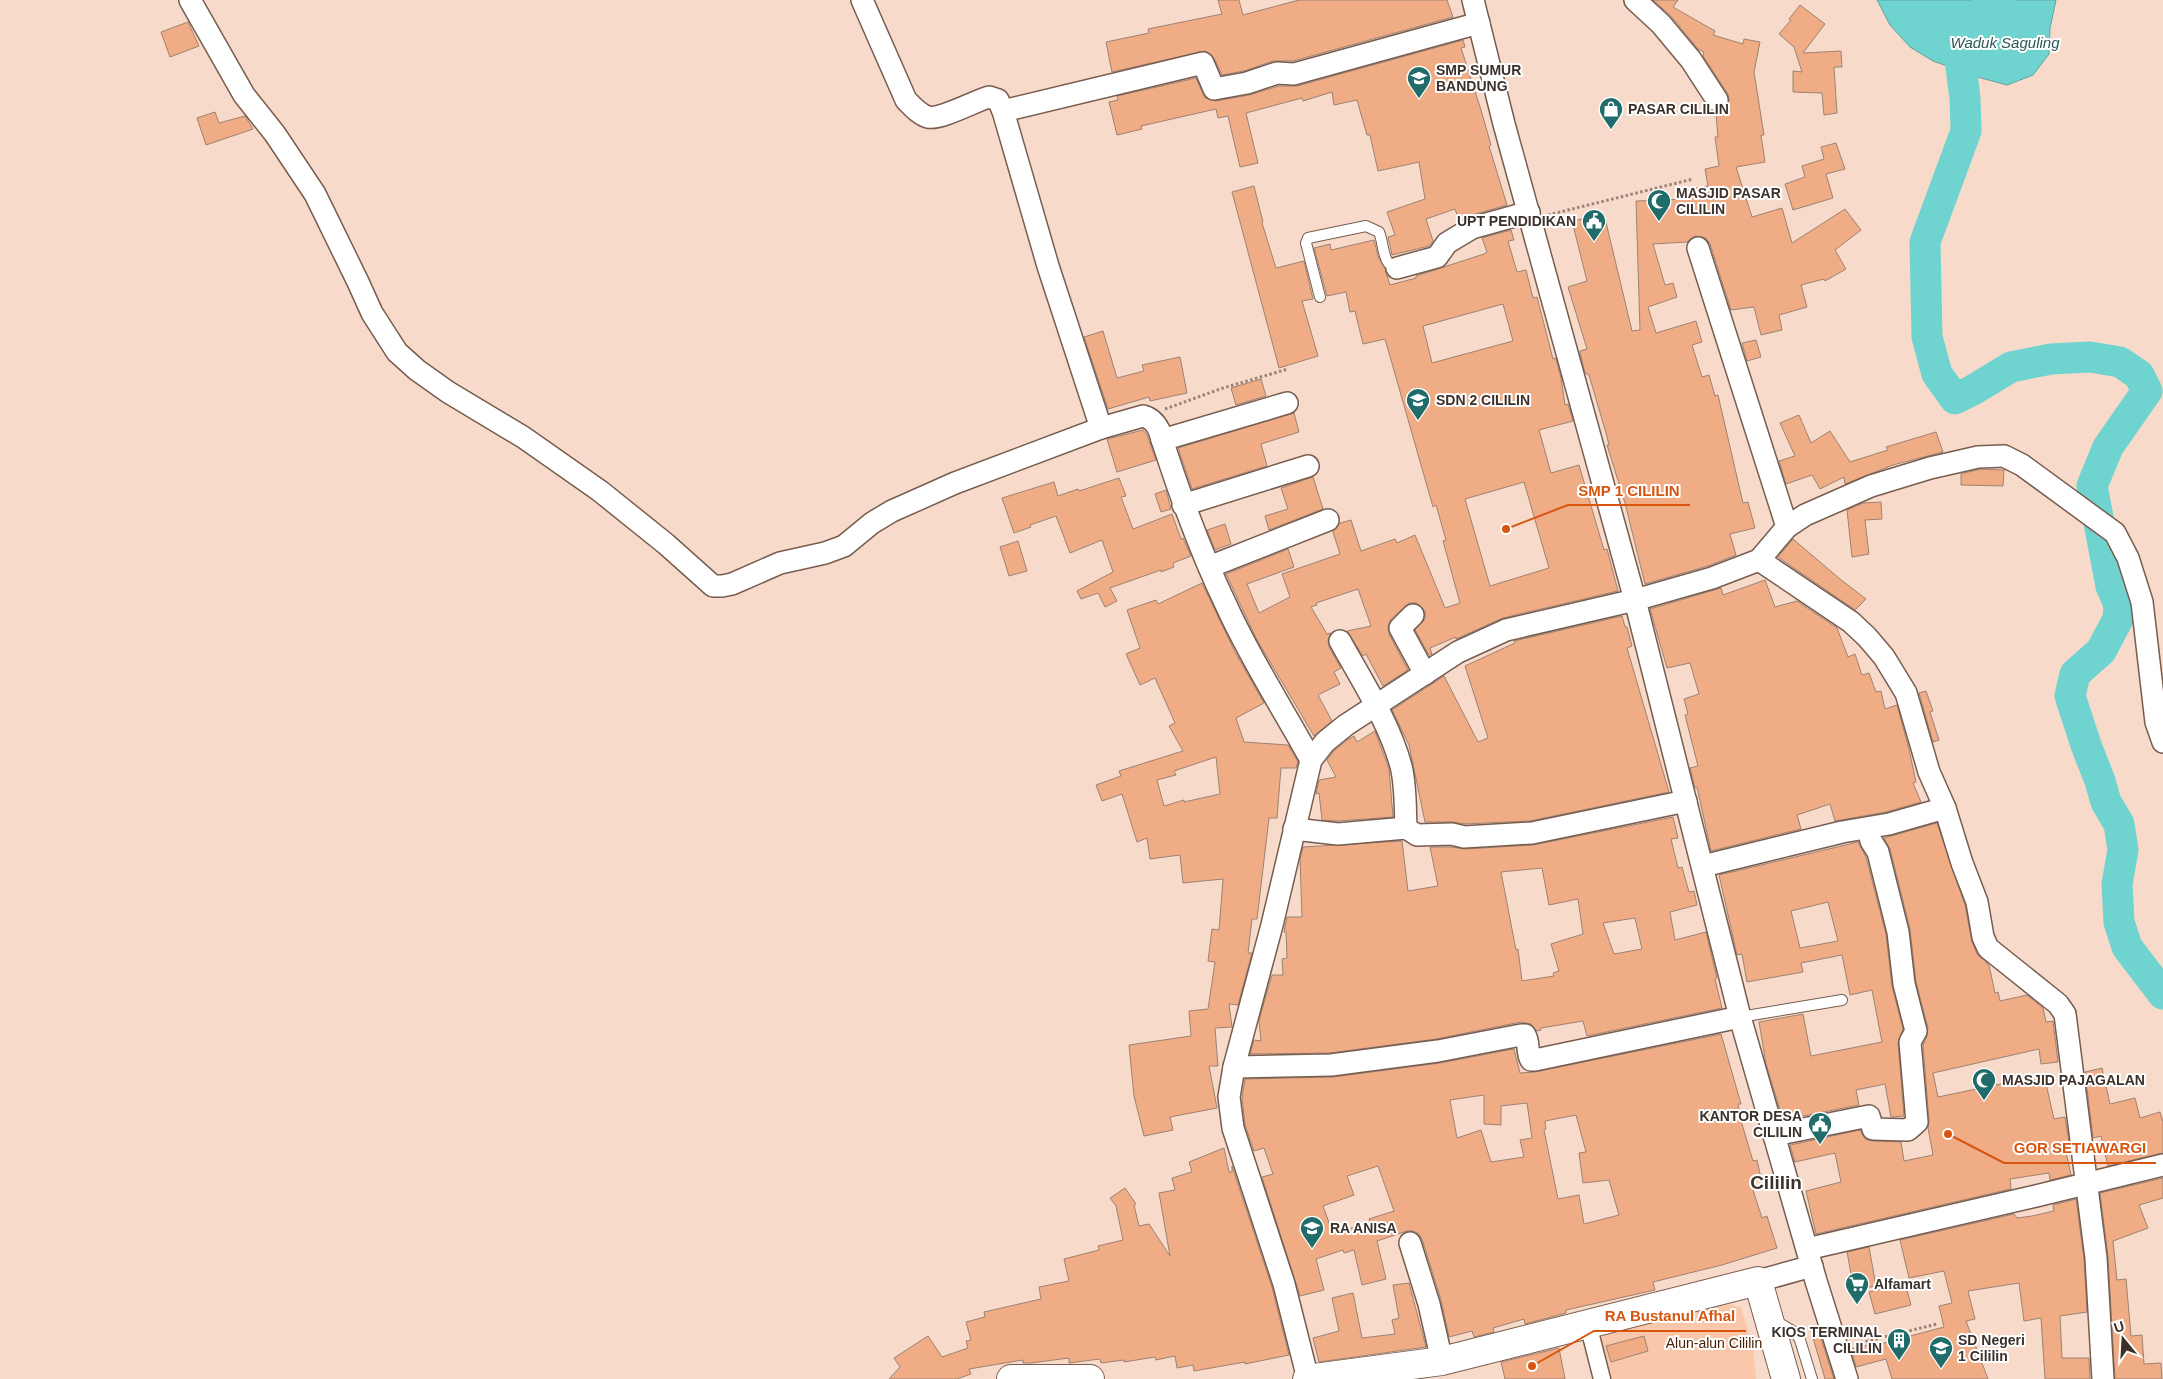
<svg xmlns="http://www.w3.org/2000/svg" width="2163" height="1379" font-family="Arial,sans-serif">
	<rect width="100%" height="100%" fill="#f8daca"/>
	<path fill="#fac7aa" d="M1725 1304 1741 1307 1753 1347 1756 1379H1609L1598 1337Z"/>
	<path fill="#6fd4d0" stroke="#60a39e" d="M1877 0H2056L2050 28 2049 54 2033 75 2007 85 1981 78 1933 61 1910 47 1890 25Z"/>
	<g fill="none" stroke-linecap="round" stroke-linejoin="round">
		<path stroke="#6fd4d0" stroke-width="31" d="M2000 0 1964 24 1958 44 1965 98 1966 131 1925 242 1927 337 1937 374 1955 399 1973 390 2011 367 2051 359 2090 357 2120 362 2139 375 2147 391 2108 447 2092 486 2111 586 2119 605 2118 619 2101 651 2075 674 2070 696 2086 745 2100 781 2106 802 2119 824 2123 850 2117 884 2119 922 2127 947 2163 994"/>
	</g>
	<g fill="#efac85" stroke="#9d8273" fill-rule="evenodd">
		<path d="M1218 0H1239L1243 15 1299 0H1447L1453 17 1293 61H1273L1244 71 1222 75 1214 58 1205 51 1112 72 1106 42 1149 33 1148 29 1222 14Z"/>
		<path d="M1653 0H1678L1673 7 1715 31 1713 35 1743 44 1744 39 1760 42 1754 72 1764 135H1761L1765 162 1736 167 1752 217 1782 208 1792 243 1845 209 1861 230 1835 250 1846 269 1825 281 1824 279 1801 285 1807 307 1779 315 1782 330 1761 335 1754 307 1731 310 1710 244 1706 238 1695 236 1687 242 1653 244 1665 285 1673 283 1677 297 1648 307 1656 333 1696 321 1702 342 1692 345 1702 377 1709 375 1715 396 1718 395 1743 503 1748 502 1755 528 1730 534 1736 555 1708 566 1645 584 1625 503 1607 445H1609L1606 433 1589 375 1585 373 1580 353V351L1587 349 1568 287 1587 281 1572 221 1604 214 1632 331 1640 330 1636 201 1688 199 1686 190 1708 186 1705 169 1719 166 1715 137H1718L1716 114 1725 113 1724 111 1728 106 1729 100 1728 94 1703 56 1704 52 1698 49 1671 16Z"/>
		<path d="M1800 5 1825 24 1803 53 1841 51 1842 67H1834L1837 113 1824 115 1822 93 1793 92V71L1802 72 1794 47 1779 34 1791 20 1789 19Z"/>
		<path d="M188 22 199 46 170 57 161 32Z"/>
		<path d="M1463 40 1465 47 1461 48 1481 110 1491 145 1489 146 1507 205 1469 216 1459 221 1455 209 1426 219 1433 241 1429 246 1392 255 1388 237 1395 235 1387 212 1425 199 1419 162 1378 171 1370 135H1367L1357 100 1334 105 1332 92 1303 101 1302 98 1246 113 1258 163 1240 167 1228 116 1218 118 1216 109 1141 126 1142 129 1117 135 1109 102 1118 100 1117 96 1196 78 1205 98 1216 101 1249 95 1279 86H1297Z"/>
		<path d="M215 112 219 123 245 116 253 129 206 145 197 118Z"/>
		<path d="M1836 143 1845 169 1826 174 1833 198 1793 210 1785 184 1805 177 1802 166 1824 159 1821 147Z"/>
		<path d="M1254 186 1263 222 1262 223 1276 268 1304 261 1313 299 1302 301 1318 356 1279 368 1232 192Z"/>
		<path d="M1511 230 1514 240 1508 241 1517 272 1526 270 1533 298 1537 297 1553 359 1556 358 1561 378 1565 405 1568 404 1573 421 1539 430 1551 473 1579 465 1604 550 1607 549 1618 591 1503 618 1456 639V637L1430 648 1432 654 1429 655 1415 630 1425 619V611L1417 603H1409L1391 619 1388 627 1389 634 1408 670 1383 686 1366 654 1363 656 1347 631 1371 626 1358 589 1316 603 1317 605 1311 607 1327 634 1331 633 1328 640 1329 647 1341 668 1334 672 1340 684 1318 695 1332 721 1314 736 1257 640 1226 574 1288 549 1294 567 1247 584 1259 613 1290 597 1282 574 1340 554 1333 532 1340 523 1351 520 1361 551 1395 539 1397 543 1415 535 1445 608 1460 603 1443 541 1446 540 1436 505 1433 507 1385 339 1363 344 1355 311 1350 312 1346 292 1327 296 1314 248 1330 244 1331 250 1374 240 1378 256 1385 269 1390 285 1416 278V276L1484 254 1487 252 1482 238ZM1503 304 1513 341 1432 363 1423 326ZM1524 482 1549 568 1490 586 1465 499Z"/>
		<path d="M1103 331 1117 378 1144 371 1142 365 1180 357 1187 393 1150 401 1149 397 1108 409 1084 337Z"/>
		<path d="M1756 340 1761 357 1747 361 1742 343Z"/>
		<path d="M1261 379 1266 396 1236 405 1231 388Z"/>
		<path d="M1294 413 1299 432 1261 444 1267 466 1192 489 1178 448Z"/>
		<path d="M1799 415 1811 443 1830 431 1850 462 1888 450 1886 447 1936 432 1943 452 1893 465 1845 484 1844 477 1820 489 1812 475 1786 484 1779 461 1795 456 1780 423Z"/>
		<path d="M1143 430 1147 435 1156 460 1117 472 1107 439Z"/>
		<path d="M1980 469 2004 470 2003 486 1961 485V474Z"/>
		<path d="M1313 477 1323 509 1269 530 1265 516 1288 509 1281 488Z"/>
		<path d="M1119 478 1126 496 1121 497 1133 529 1172 514 1181 539 1183 538 1191 556 1173 563 1174 567 1161 572V570L1110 588 1117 601 1105 607 1098 593 1081 599 1077 591 1113 572 1102 540 1070 553 1056 516 1030 525 1031 527 1014 533 1002 498 1054 482 1058 496 1078 489 1079 491Z"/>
		<path d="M1166 490 1171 509 1161 512 1155 494Z"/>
		<path d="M1881 502 1882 519 1865 520 1869 554 1852 557 1847 510 1863 503Z"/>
		<path d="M1225 524 1231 544 1215 550 1207 530Z"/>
		<path d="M1793 539 1840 579 1866 599 1855 610 1778 557Z"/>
		<path d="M1018 541 1027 571 1009 576 1000 547Z"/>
		<path d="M1765 580 1775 607 1797 601 1837 628 1848 657 1855 654 1862 675 1869 673 1876 692 1881 691 1885 709 1897 705 1909 749 1916 782 1913 783 1921 802 1886 812 1835 821 1830 804 1797 815 1801 829 1711 851 1697 787 1695 788 1690 768 1698 766 1685 715 1688 714 1684 699 1699 694 1690 663 1667 668 1650 609 1721 588 1723 595Z"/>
		<path d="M1202 583 1235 652 1264 703 1236 718 1244 742 1288 745 1298 762 1296 768H1281L1277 818H1269L1257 919H1252L1248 953H1252L1238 1005 1229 1004 1232 1027 1215 1028 1218 1066H1209L1217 1108 1170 1117 1173 1130 1144 1136 1134 1096 1129 1045 1191 1036 1189 1011 1208 1009 1215 962 1208 961 1212 929 1219 930 1223 879 1183 883 1180 855 1150 859 1147 838 1137 842 1122 794 1102 801 1096 785 1121 776 1119 771 1183 751 1169 726 1175 723 1155 678 1140 685 1126 654 1140 648 1127 610 1156 600 1158 604ZM1216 757 1220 794 1184 802V800L1164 806 1157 780 1176 775 1174 771Z"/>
		<path d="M1622 616 1625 627H1627L1632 646 1627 648 1669 792 1530 821 1465 824 1452 822H1425L1409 745 1392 710 1444 676 1478 742 1488 738 1465 666 1515 643 1514 641Z"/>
		<path d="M1926 691 1933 711 1930 712 1939 740 1933 742 1919 693Z"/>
		<path d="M1375 731 1389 769 1393 817 1338 821 1322 820 1319 793 1316 794 1319 780 1336 777 1327 760 1334 751 1347 740 1354 736 1357 742Z"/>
		<path d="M1673 817 1678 838 1671 839 1678 868 1682 867 1689 892 1694 891 1697 905 1670 912 1675 940 1706 932 1717 978 1715 979 1722 1008 1587 1036 1583 1021 1541 1028V1030L1537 1031 1531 1024 1521 1022 1436 1039 1330 1053 1250 1054 1254 1040 1261 1041 1259 1020 1272 975H1283L1282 959 1287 958 1286 932H1284L1287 917H1302L1300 859 1303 847 1402 841 1408 891 1438 886 1430 847H1451L1465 849 1533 845ZM1542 868 1549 905 1578 899 1583 934 1551 944 1559 971 1553 973 1554 976 1522 981 1518 949 1516 950 1501 872ZM1635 918 1642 949 1614 954 1603 923Z"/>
		<path d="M1937 823 1965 905 1972 942 1977 954 1989 965 1995 993 1998 992 2000 1001 2027 995 2043 1008 2046 1022 2053 1021 2058 1062 2041 1064 2039 1049 1933 1073 1938 1097 2044 1075 2054 1119 2065 1117 2069 1142 2064 1143 2071 1175 2050 1180 2049 1173 2010 1179 2011 1189 1816 1234 1806 1191 1841 1182 1835 1153 1795 1162 1790 1145 1860 1130 1865 1139 1872 1141 1901 1142 1904 1161 1933 1155 1928 1128 1929 1121 1923 1045 1927 1036 1928 1028 1916 982 1910 929 1890 849 1884 838Z"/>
		<path d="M1858 842 1866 857 1886 934 1892 986 1903 1029 1898 1043 1904 1116 1891 1117 1885 1084 1856 1090 1859 1105 1783 1120 1766 1064 1759 1022 1803 1014 1811 1056 1882 1042 1872 990 1850 995 1842 955 1801 963 1803 972 1747 982 1742 954 1737 955 1719 875ZM1828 902 1838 941 1800 948 1791 911Z"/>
		<path d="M1721 1034 1741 1104H1738L1742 1124 1753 1161 1757 1160 1761 1178 1750 1181 1762 1218 1767 1216 1777 1248 1722 1265 1653 1282 1655 1290 1566 1310V1313L1525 1324 1524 1319 1493 1328 1494 1332 1474 1337 1472 1331 1449 1337 1441 1300 1422 1239 1419 1234 1413 1231H1407L1377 1241 1386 1279 1362 1285 1354 1250 1344 1253 1343 1250 1316 1259 1324 1290 1300 1296 1262 1177 1273 1174 1264 1148 1254 1151 1245 1125 1242 1097 1245 1079 1333 1077 1440 1063 1514 1049 1520 1073 1535 1072ZM1484 1095V1124L1501 1125V1106L1527 1103 1532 1138 1520 1140 1524 1157 1491 1162 1481 1130 1457 1138 1450 1100ZM1576 1115 1586 1152 1579 1153 1583 1183 1609 1180 1619 1215 1584 1224 1579 1195 1558 1199 1544 1130 1546 1129 1545 1121ZM1378 1166 1394 1211 1369 1219 1370 1222 1333 1234 1323 1206 1354 1195 1347 1176Z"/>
		<path d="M2102 1068 2110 1104 2135 1098 2140 1118 2160 1112 2163 1122V1153L2108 1166 2101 1136 2093 1138 2085 1072Z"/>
		<path d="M1224 1148 1229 1172H1232V1166L1272 1287 1289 1355 1245 1364V1362L1194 1371 1193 1365 1177 1368 1175 1356 1156 1360 1155 1357 1124 1362V1360L1101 1363 1100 1359 1069 1363V1358L1031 1363H1023V1360L969 1369 971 1374 957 1379H889L900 1367 894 1358 928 1336 942 1357 968 1348 966 1341 971 1340 966 1322 985 1317 984 1312 1041 1299 1039 1287 1069 1281 1064 1259 1099 1250 1098 1246 1123 1240 1116 1206 1110 1198 1125 1188 1136 1204 1134 1205 1139 1226 1149 1224 1170 1256 1159 1193 1175 1190 1172 1178 1192 1172 1189 1162Z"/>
		<path d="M2163 1178V1198L2139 1205 2148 1228 2113 1241 2117 1280 2126 1279 2131 1336 2142 1335 2144 1364 2161 1363 2162 1379H2115L2108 1257 2100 1193Z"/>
		<path d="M2076 1199 2084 1259 2087 1312 2060 1316 2062 1358H2089L2090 1379H2045L2041 1318 2024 1321 2019 1283 1968 1291 1975 1319 1966 1321 1988 1379H1892L1886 1359 1856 1367 1851 1349 1880 1342V1344L1944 1327 1939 1306 1952 1303 1944 1271 1909 1278 1900 1240 2014 1214 2017 1218 2032 1216 2054 1211 2053 1205Z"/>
		<path d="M1869 1247 1876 1286 1854 1290 1847 1252Z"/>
		<path d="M1905 1282 1911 1305 1875 1314 1869 1292Z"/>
		<path d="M1409 1283 1426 1347 1319 1362 1313 1338 1339 1331 1332 1298 1353 1293 1362 1338 1395 1334 1392 1320 1399 1318 1393 1285Z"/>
		<path d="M1818 1329 1834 1379H1825L1811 1331Z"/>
		<path d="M1644 1336 1648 1351 1611 1362 1606 1346Z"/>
		<path d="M1559 1348 1565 1379H1505L1501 1362Z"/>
	</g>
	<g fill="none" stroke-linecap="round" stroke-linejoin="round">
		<g stroke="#775d4f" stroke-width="12">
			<g id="service">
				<path d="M1320 297 1306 243 1308 238 1366 226 1379 232C1384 243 1382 266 1397 268"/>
				<path d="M1740 1017 1842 1000"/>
				<path d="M1774 1320 1796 1333 1800 1340 1812 1379"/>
			</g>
		</g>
		<g stroke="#775d4f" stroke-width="19">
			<path id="pedestrian" d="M1588 1324 1602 1379"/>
		</g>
		<g stroke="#775d4f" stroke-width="24">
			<g id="minor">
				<path d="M190 0 244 95 275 134 315 194 358 282 372 313 397 352 417 370 448 392 523 437 600 491 666 544 713 586H722L732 584 780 563 825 553 844 546 872 523 892 511 955 483 1101 428 1143 416C1151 418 1155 422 1159 430 1178 490 1199 549 1227 607 1251 660 1283 709 1311 760"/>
				<path d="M862 0 906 100C912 106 920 115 928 117 940 120 975 101 989 97L998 100 1003 111 1048 266 1101 428"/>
				<path d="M1473 0 1504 124 1635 600 1740 1017 1816 1281 1847 1379"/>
				<path d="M1635 0 1661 24 1691 60 1717 100"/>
				<path d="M1003 111 1203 63 1214 89 1247 83 1277 73 1294 74 1479 23"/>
				<path d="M1698 248 1787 527"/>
				<path d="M1397 268 1437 257 1447 243 1472 228 1529 212"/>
				<path d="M1162 440 1287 403"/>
				<path d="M1183 505 1308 466"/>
				<path d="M1759 560 1851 622 1867 637 1884 657 1906 693 1929 772 1945 808 1962 863 1977 902 1983 937 1988 948 2058 1004 2065 1014 2096 1258 2103 1379"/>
				<path d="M1209 567 1328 520"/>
				<path d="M1413 615 1400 628 1425 674"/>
				<path d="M1340 641C1362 681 1389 722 1401 766 1406 786 1405 807 1406 828"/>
				<path d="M1294 829 1338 834 1406 828 1417 835 1452 834 1464 837 1532 833 1686 801"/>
				<path d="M1703 866 1842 832 1889 824 1945 808"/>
				<path d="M1234 1067 1331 1065 1438 1051 1521 1035H1525C1530 1043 1526 1052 1531 1060H1535L1740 1017"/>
				<path d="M1774 1135 1869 1116 1873 1129 1908 1130 1917 1122 1910 1042 1916 1031 1904 984 1898 932 1878 852 1871 841 1868 829"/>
				<path d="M1410 1243 1429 1304 1442 1361"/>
				<path d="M1807 1249 2036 1196 2163 1165"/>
				<path d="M1758 1281 1812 1266"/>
				<path d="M1308 1379 1284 1284 1233 1128 1229 1097 1234 1067 1272 925 1311 760 1325 742 1346 725 1458 652 1506 630 1635 600 1712 578 1759 560 1787 527 1805 515 1871 486 1930 468 1978 457 2004 456 2022 465 2115 533 2128 558 2142 602 2156 722 2163 742"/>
			</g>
		</g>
		<g stroke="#775d4f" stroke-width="30">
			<g id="secondary">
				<path d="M1011 1379H1090"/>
				<path d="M1307 1379 1442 1361 1758 1281 1786 1379"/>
			</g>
		</g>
		<g stroke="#988378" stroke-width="3" stroke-dasharray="2.5 2.5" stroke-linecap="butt">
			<path d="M1548 215 1693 179"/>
			<path d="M1165 409 1223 388 1288 369"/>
			<path d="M1856 1344 1937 1324"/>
		</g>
		<use href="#service" stroke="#fff" stroke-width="10"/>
		<use href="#pedestrian" stroke="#fff" stroke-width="16"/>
		<use href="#minor" stroke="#fff" stroke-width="21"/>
		<use href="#secondary" stroke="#fff" stroke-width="28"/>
	</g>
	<defs>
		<g id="school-pin" transform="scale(1.25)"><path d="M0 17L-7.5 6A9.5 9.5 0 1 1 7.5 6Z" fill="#206c6a" stroke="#fff"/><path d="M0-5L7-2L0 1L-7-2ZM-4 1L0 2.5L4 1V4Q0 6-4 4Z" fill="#fff"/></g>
		<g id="shop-pin" transform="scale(1.25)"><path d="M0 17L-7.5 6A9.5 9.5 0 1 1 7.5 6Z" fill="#206c6a" stroke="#fff"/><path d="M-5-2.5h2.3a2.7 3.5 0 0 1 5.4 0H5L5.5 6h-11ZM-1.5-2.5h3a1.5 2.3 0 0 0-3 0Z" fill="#fff"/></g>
		<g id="mosque-pin" transform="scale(1.25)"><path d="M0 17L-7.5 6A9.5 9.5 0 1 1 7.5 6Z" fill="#206c6a" stroke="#fff"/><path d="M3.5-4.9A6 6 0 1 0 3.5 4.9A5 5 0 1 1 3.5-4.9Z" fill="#fff"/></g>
		<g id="civic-pin" transform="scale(1.25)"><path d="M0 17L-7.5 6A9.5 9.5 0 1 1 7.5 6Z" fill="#206c6a" stroke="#fff"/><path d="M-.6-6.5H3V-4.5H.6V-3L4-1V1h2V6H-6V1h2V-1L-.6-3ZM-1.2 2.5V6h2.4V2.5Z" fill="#fff"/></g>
		<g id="supermarket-pin" transform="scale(1.25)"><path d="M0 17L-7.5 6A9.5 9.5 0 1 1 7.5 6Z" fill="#206c6a" stroke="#fff"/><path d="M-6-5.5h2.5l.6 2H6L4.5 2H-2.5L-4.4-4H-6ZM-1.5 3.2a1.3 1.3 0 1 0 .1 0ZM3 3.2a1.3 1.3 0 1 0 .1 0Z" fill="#fff"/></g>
		<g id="building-pin" transform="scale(1.25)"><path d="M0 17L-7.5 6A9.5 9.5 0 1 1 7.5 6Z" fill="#206c6a" stroke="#fff"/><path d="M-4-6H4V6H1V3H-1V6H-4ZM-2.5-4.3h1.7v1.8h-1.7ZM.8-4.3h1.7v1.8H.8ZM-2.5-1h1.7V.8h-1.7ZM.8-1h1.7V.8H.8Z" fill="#fff"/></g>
	</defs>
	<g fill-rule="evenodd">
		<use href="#school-pin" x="1419" y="78"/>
		<use href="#shop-pin" x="1611" y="109"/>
		<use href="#mosque-pin" x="1659" y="201"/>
		<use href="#civic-pin" x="1594" y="221"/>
		<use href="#school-pin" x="1418" y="400"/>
		<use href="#mosque-pin" x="1984" y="1080"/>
		<use href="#civic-pin" x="1820" y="1124"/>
		<use href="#school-pin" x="1312" y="1228"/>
		<use href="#supermarket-pin" x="1857" y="1284"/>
		<use href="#building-pin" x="1899" y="1340"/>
		<use href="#school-pin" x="1941" y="1348"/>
	</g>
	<g text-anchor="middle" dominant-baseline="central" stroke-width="4" stroke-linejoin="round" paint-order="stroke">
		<g font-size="14" font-weight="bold" fill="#3c302a" stroke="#fff" text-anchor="start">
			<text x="1436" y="70">SMP SUMUR<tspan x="1436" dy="16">BANDUNG</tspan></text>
			<text x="1628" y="109">PASAR CILILIN</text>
			<text x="1676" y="193">MASJID PASAR<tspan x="1676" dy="16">CILILIN</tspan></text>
			<text x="1576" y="221" text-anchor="end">UPT PENDIDIKAN</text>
			<text x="1436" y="400">SDN 2 CILILIN</text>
			<text x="2002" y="1080">MASJID PAJAGALAN</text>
			<text x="1802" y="1116" text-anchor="end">KANTOR DESA<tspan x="1802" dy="16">CILILIN</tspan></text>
			<text x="1330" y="1228">RA ANISA</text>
			<text x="1874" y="1284">Alfamart</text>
			<text x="1882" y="1332" text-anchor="end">KIOS TERMINAL<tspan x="1882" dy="16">CILILIN</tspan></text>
			<text x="1958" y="1340">SD Negeri<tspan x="1958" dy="16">1 Cililin</tspan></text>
		</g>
		<g font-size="14" fill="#492002" stroke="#fff">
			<text x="1714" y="1343">Alun-alun Cililin</text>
		</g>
		<g font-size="15" font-style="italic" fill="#2b5856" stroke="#fff">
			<text x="2005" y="42">Waduk Saguling</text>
		</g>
		<g font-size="19" font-weight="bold" fill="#3c302a" stroke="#fff">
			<text x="1776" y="1182">Cililin</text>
		</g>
	</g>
	<path fill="none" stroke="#d7550f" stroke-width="2" d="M1506 529L1568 505H1690M1948 1134L2004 1163H2156M1532 1366L1594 1331H1746"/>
	<g fill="#d7550f" stroke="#fff" stroke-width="2">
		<circle cx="1506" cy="529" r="5"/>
		<circle cx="1948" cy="1134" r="5"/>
		<circle cx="1532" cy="1366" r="5"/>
	</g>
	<g font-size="15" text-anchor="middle" font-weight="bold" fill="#d7550f" stroke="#fff" stroke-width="4" stroke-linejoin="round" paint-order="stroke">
		<text x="1629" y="496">SMP 1 CILILIN</text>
		<text x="2080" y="1153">GOR SETIAWARGI</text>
		<text x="1670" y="1321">RA Bustanul Afhal</text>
	</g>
	<g transform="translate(2123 1339) rotate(342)" stroke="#ffffff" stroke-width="4" paint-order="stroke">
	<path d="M0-4L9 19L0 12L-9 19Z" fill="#3c302a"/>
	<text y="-8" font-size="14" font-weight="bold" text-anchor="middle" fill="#3c302a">U</text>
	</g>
</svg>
